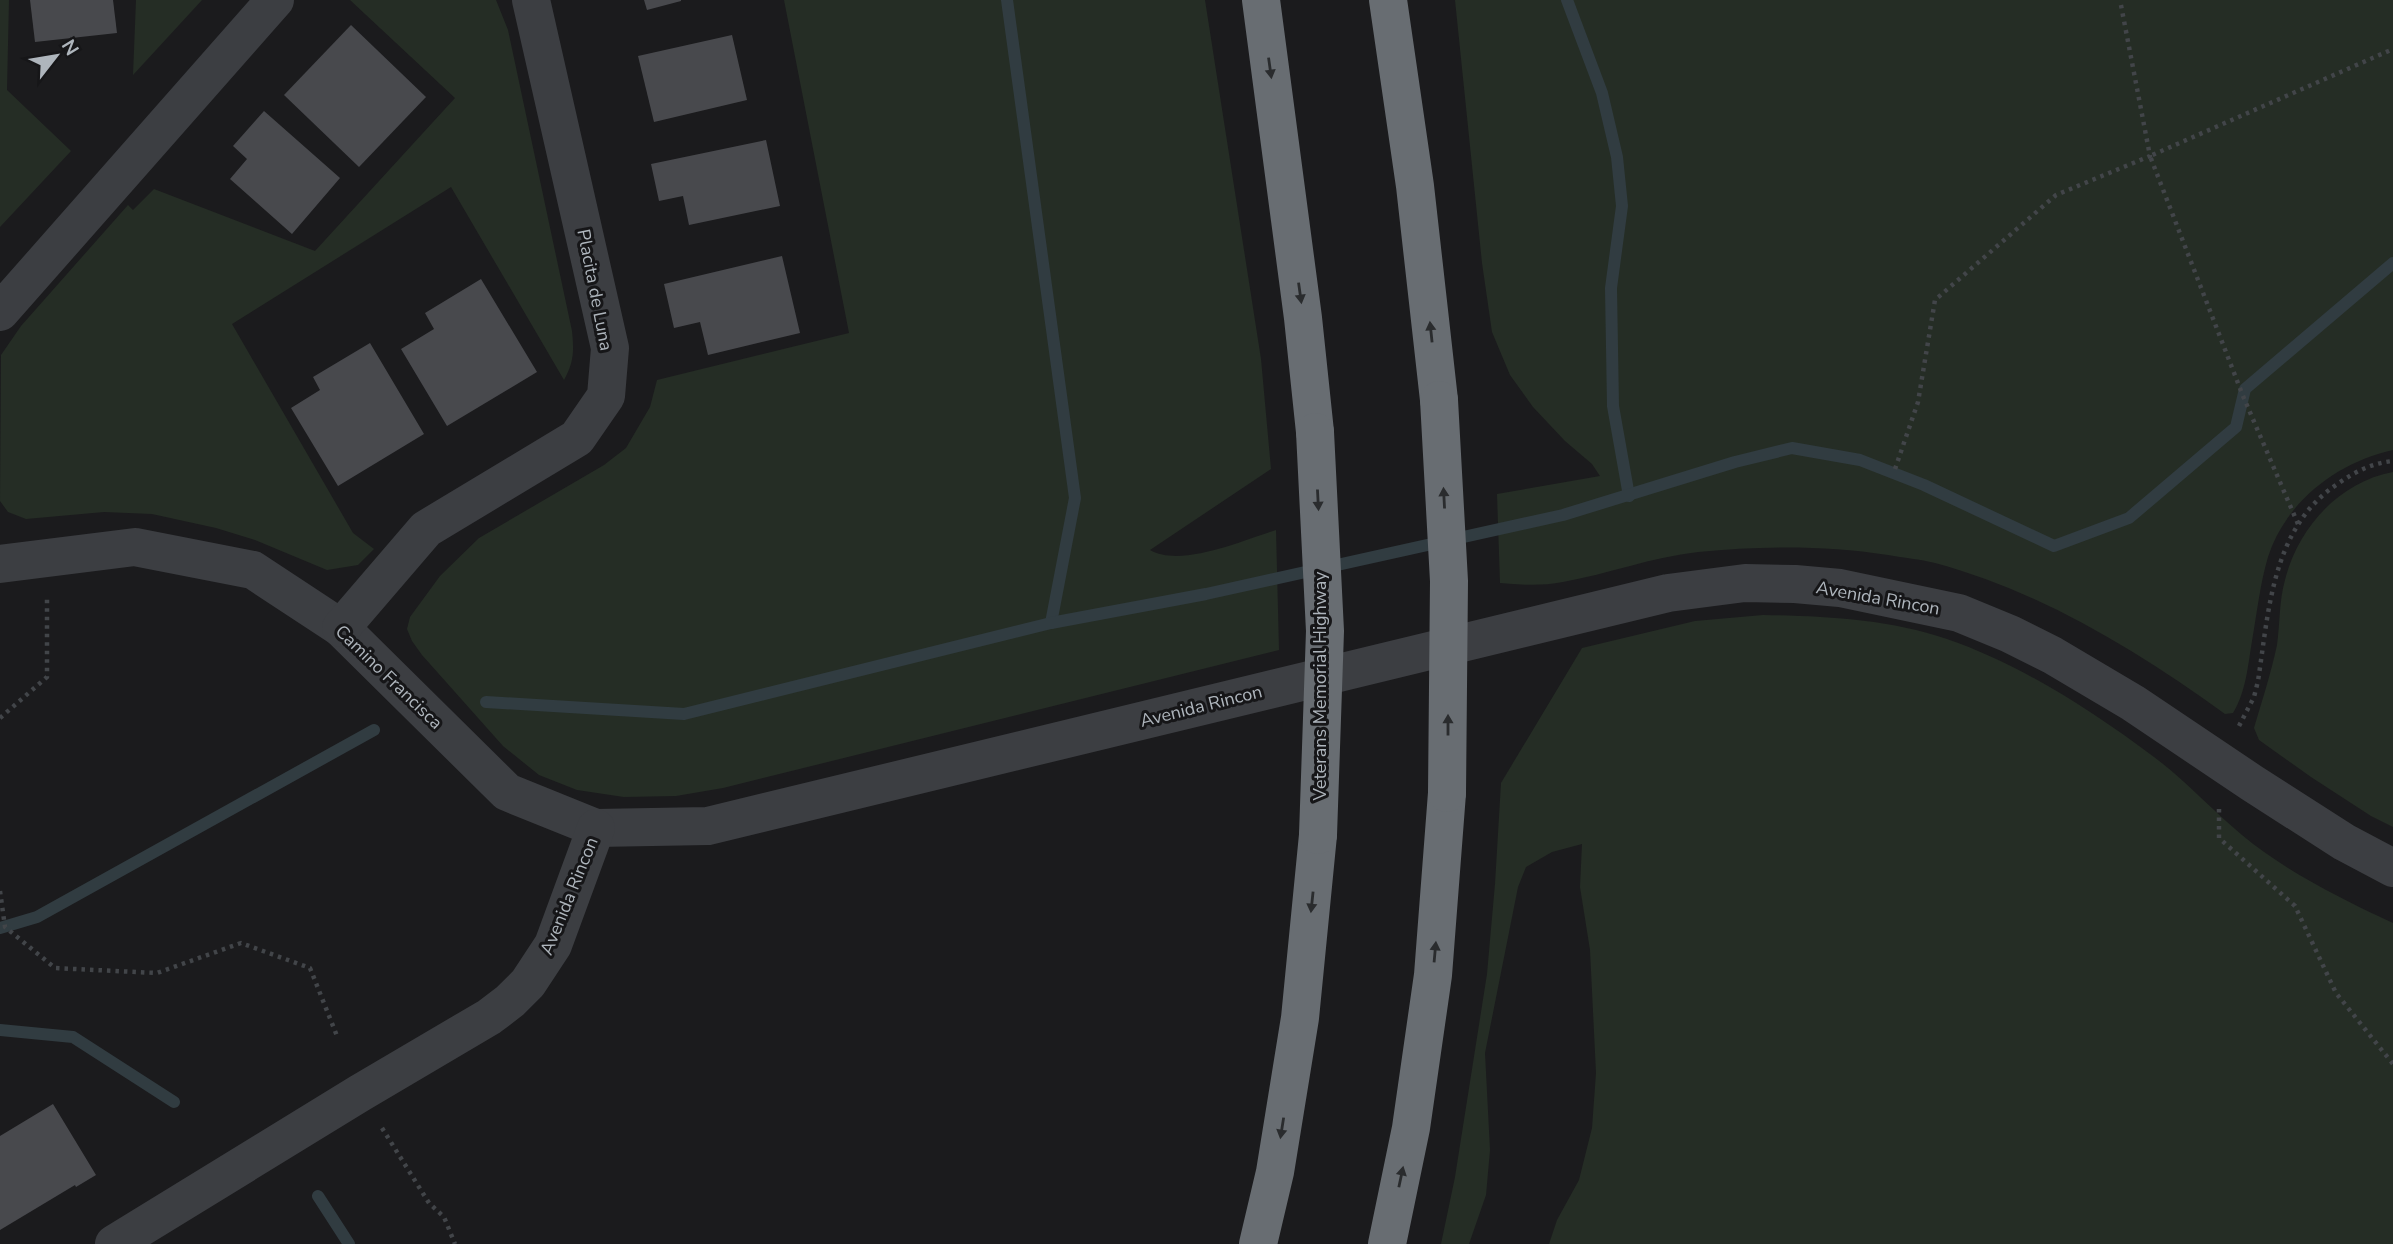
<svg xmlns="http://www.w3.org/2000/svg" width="2393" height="1244" font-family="'Nunito Sans',sans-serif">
	<rect width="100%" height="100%" fill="#1b1b1d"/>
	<g fill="#252d25">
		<path d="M0 0H9L7 90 71 151 0 227Z"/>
		<path d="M136 0H202L133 75Z"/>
		<path d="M350 0H496L508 30 572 331C574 351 574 362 564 380L451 187 232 324 353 533 374 549 358 565 327 570 255 540 216 528 152 514 104 512 26 519 8 512 0 501 1 355 21 326 128 205 133 210 154 189 315 251 455 98Z"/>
		<path d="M784 0H1205L1261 359 1271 469 1150 550C1181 568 1244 540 1276 530L1279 650 723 788 676 796 624 797 577 790 539 775 503 746 422 655 412 641 407 629 410 617 440 576 479 538 604 465 626 448 650 407 657 380 849 333Z"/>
		<path d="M1455 0H2393V450C2338 462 2286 501 2268 557 2260 584 2257 613 2252 641 2248 665 2246 692 2233 713L2225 714C2136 650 2042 592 1935 563 1920 559 1904 558 1888 555 1823 545 1763 546 1698 552 1652 557 1608 574 1563 582 1542 586 1521 585 1500 583L1497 494 1600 476 1592 464 1565 441 1533 407 1510 375 1492 332 1482 263Z"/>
		<path d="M2393 472V827L2371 816 2311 777 2259 740 2254 728C2262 701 2271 673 2277 645 2280 624 2279 601 2285 580 2298 528 2339 482 2393 472Z"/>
		<path d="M1763 615C1824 616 1888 619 1947 639 2022 665 2091 710 2154 757 2185 780 2212 810 2242 835 2285 871 2342 899 2393 923V1244H1549L1557 1220 1579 1180 1592 1128 1596 1073 1590 950 1580 887 1582 844 1552 852 1526 867 1518 887 1485 1053 1490 1150 1486 1195 1469 1244H1441L1455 1177 1487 974 1495 884 1501 783 1582 648 1695 621Z"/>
	</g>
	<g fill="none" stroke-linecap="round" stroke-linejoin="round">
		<g stroke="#313c41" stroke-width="12">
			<path d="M1007 0 1075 498 1051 623"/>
			<path d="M1567 0 1602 93 1617 157 1622 206 1611 288 1613 406 1629 496"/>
			<path d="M486 702 684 714 1051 623 1206 594 1563 515 1735 462 1792 448 1860 460 1924 485 2054 546 2129 518 2236 427 2245 389 2393 263"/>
			<path d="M0 928 37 917 374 730"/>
			<path d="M0 1030 73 1037 174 1102"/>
			<path d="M318 1196 349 1244"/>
		</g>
	</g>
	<g fill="#48494d">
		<path d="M30 0H113L117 33 35 42Z"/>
		<path d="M644 0H681V1L647 10Z"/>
		<path d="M351 25 426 97 359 167 284 95Z"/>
		<path d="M732 35 747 100 654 122 638 56Z"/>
		<path d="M264 111 340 178 292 234 230 179 247 159 233 146Z"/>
		<path d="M766 140 780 206 689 225 683 196 659 201 651 164Z"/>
		<path d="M782 256 800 333 708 355 700 322 674 328 664 284Z"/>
		<path d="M481 279 537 372 447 426 401 349 434 329 425 313Z"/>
		<path d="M370 343 424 434 338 486 291 408 320 390 313 377Z"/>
		<path d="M53 1104 96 1175 76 1187 75 1185 0 1230V1136Z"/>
	</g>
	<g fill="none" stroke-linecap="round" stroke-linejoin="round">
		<g stroke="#424549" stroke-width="4.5" stroke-dasharray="3.5 5" stroke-linecap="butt">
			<path d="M1895 469 1918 402 1935 300 2056 195 2150 156 2120 0"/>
			<path d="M2298 524 2243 396 2150 156 2393 49"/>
			<path d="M0 718 47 677V598"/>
			<path d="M2239 726 2254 697 2258 681C2269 610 2272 526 2339 483 2356 471 2373 463 2393 461"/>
			<path d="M2219 809V838L2295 906 2336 993 2393 1064"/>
			<path d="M0 891 5 927 55 968 157 973 241 943 310 968 337 1036"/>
			<path d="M382 1128 429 1203 444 1217 455 1244"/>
		</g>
		<g stroke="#3c3e42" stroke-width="38">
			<path d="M0 312 275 0"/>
			<path d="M0 564 135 547 253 570 341 628 507 792 596 828 708 826 1668 593 1745 583 1795 584 1840 588 1959 613 2010 634 2052 655 2133 703 2252 783 2344 842 2393 868"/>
			<path d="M341 628 426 529 577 438 606 396 610 348 531 0"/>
			<path d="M114 1244 360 1093 489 1017 510 1001 528 983 553 945 596 828"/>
		</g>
		<g stroke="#686d72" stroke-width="38">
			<path d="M1261 0 1303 318 1315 432"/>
			<path d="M1388 0 1415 186 1439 400"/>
			<path d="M1258 1244 1275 1172 1300 1018 1318 835"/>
			<path d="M1387 1244 1411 1128 1433 975 1447 793"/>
		</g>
		<g stroke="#686d72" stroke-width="38">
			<path d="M1439 400 1449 581 1447 793"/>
			<path d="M1315 432 1325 631 1318 835"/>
		</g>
	</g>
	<defs><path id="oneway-solid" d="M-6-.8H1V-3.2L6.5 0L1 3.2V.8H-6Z" transform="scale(1.75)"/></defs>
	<g fill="#2a2c2e">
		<use href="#oneway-solid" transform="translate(1270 68) rotate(82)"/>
		<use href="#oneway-solid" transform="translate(1300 293) rotate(82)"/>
		<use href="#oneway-solid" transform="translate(1431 332) rotate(-96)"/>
		<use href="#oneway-solid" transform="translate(1444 498) rotate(-93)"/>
		<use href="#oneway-solid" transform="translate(1318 500) rotate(87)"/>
		<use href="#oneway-solid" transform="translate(1448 725) rotate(-90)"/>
		<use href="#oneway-solid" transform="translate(1312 902) rotate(96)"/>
		<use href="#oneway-solid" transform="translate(1435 952) rotate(-85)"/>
		<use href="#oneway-solid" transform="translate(1282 1128) rotate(99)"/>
		<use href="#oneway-solid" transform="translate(1401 1177) rotate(-78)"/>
	</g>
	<g text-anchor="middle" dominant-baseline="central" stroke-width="6" stroke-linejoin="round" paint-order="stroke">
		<g font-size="18" fill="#aeb5bc" stroke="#161618">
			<text transform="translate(595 290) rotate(79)">Placita de Luna</text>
			<text transform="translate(1878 598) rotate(10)">Avenida Rincon</text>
			<text transform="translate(389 677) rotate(44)">Camino Francisca</text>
			<text transform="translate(1320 686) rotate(-90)">Veterans Memorial Highway</text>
			<text transform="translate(1201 706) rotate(-14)">Avenida Rincon</text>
			<text transform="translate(569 896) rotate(-68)">Avenida Rincon</text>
		</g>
	</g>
	<g transform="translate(56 56) rotate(59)" stroke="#161618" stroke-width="5" paint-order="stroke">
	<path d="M0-5L12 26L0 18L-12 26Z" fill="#aeb5bc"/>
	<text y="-10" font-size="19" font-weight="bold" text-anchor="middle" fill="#aeb5bc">N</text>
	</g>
</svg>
